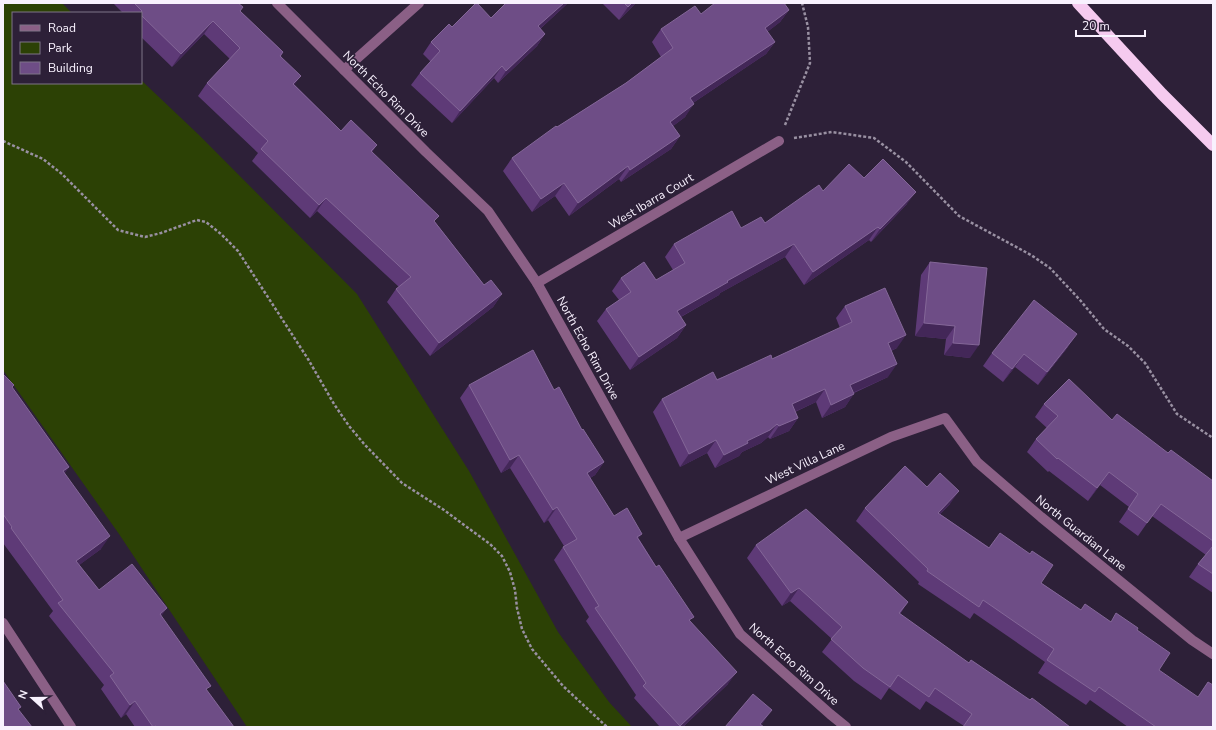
<svg xmlns="http://www.w3.org/2000/svg" width="1216" height="730" font-family="'Nunito Sans',sans-serif">
	<rect width="100%" height="100%" fill="#2d2038"/>
	<path fill="#2c4105" d="M3 3H62L72 13H13V83H141V80L199 135 357 294 469 471 558 632 609 702 632 727H247L119 534 3 370Z"/>
	<g fill="none" stroke-linecap="round" stroke-linejoin="round">
		<g stroke="#9990a2" stroke-width="2.5" stroke-dasharray="3 2" stroke-linecap="butt">
			<path d="M785 125 810 63 808 27 802 3"/>
			<path d="M794 138 832 132 874 138 906 162 959 216 1031 255 1050 268 1080 300 1104 329 1128 346 1145 363 1177 414 1213 438"/>
			<path d="M3 141 43 159 62 174 118 230 145 237 161 233 197 220 206 222 221 234 238 251 308 359 334 404 349 426 365 445 402 483 444 510 475 533 490 544 502 556 510 572 515 590 517 608 522 629 532 649 563 686 607 727"/>
		</g>
		<g stroke="#8b6086" stroke-width="10">
			<path d="M277 3 426 152 488 211 537 283 679 538 740 634 830 714 846 727"/>
			<path d="M344 70 419 3"/>
			<path d="M537 283 779 141"/>
			<path d="M679 538 891 437 945 418 977 462 1041 517 1192 640 1213 654"/>
			<path d="M3 623 71 727"/>
		</g>
		<path stroke="#f5caef" stroke-width="12" d="M1078 3 1162 94 1213 145"/>
	</g>
	<g fill="#5e3a77">
		<path d="M113 3H238L240 11 283 52 281 56 295 85 341 131 377 145 372 152 435 222 484 285 502 294 493 307 430 356 387 302 396 289 399 287 317 211 310 218 252 161 258 153 198 96 207 83 230 59 204 34 172 67 141 37V13H123Z"/>
		<path d="M568 3 540 29 545 34 537 46 498 83 494 78 452 123 411 85 420 73 431 62 423 54 431 42 452 27 491 18Z"/>
		<path d="M602 3H636L619 20Z"/>
		<path d="M789 10 780 22 767 32 775 42 766 54 693 103 685 117 673 126 680 136 671 149 621 182 619 179 569 216 555 196 532 212 503 171 512 158 557 127 626 83 661 57 652 42 661 29 701 14Z"/>
		<path d="M864 178 907 204 871 242 869 240 804 285 785 257 720 293 719 295 681 317 686 325 677 338 630 370 597 321 606 309 619 300 612 291 621 278 656 280 673 270 665 257 674 244 765 223 823 191Z"/>
		<path d="M930 262 970 358 944 355 946 339 915 336 921 275Z"/>
		<path d="M845 306 897 348 891 351 888 377 854 393 845 407 822 418 816 402 795 412 798 418 789 431 770 439 768 437 761 443 742 452 739 456 715 468 707 453 680 467 653 412 662 399 772 359 840 328 836 318Z"/>
		<path d="M1068 347 1038 385 1015 367 1003 382 983 366 992 353Z"/>
		<path d="M3 374 12 388 64 473 101 549 79 565 99 590 161 617 207 691 234 727H135L126 714 121 718 101 689 104 685 49 616 53 611 3 543Z"/>
		<path d="M469 385 554 390 604 462 595 475 590 478 614 516 639 539 691 622 728 684 683 727H660L634 698 636 695 586 621 589 617 554 560 563 547 564 546 548 520 544 523 510 468 501 473 460 398Z"/>
		<path d="M1044 404 1112 420 1168 453 1213 484V593L1189 577 1198 564 1206 555 1152 516 1138 536 1119 522 1129 507 1100 485 1088 501 1049 471 1048 472 1027 452 1036 439 1047 428 1035 417Z"/>
		<path d="M927 487 950 504 940 514 1081 610 1110 622 1137 630 1159 670 1213 727H1128L1090 700 1086 705 1038 673 1045 662 974 613 970 619 918 584 919 582 856 521 865 508Z"/>
		<path d="M756 545 908 602 900 614 969 663 1030 700 1070 727 964 726 926 701 920 710 889 688 881 700 854 681 822 652 832 639 790 601 782 606 747 558Z"/>
	</g>
	<g fill="#432758">
		<path d="M564 3H568L530 38 538 26Z"/>
		<path d="M632 3H636L619 20 628 7Z"/>
		<path d="M789 10 780 22 756 41 765 28Z"/>
		<path d="M213 21 204 34 172 67 181 54Z"/>
		<path d="M545 34 537 46 498 83 506 71Z"/>
		<path d="M775 42 766 54 681 111 690 98Z"/>
		<path d="M502 66 494 78 452 123 460 111Z"/>
		<path d="M301 76 292 88 293 84Z"/>
		<path d="M694 104 685 117 661 135 670 122Z"/>
		<path d="M680 136 671 149 621 182 630 170Z"/>
		<path d="M628 166 619 179 569 216 578 203Z"/>
		<path d="M564 183 555 196 532 212 541 199Z"/>
		<path d="M916 192 907 204 871 242 880 229Z"/>
		<path d="M326 198 317 211 310 218 319 205Z"/>
		<path d="M878 227 869 240 804 285 813 272Z"/>
		<path d="M794 244 785 257 720 293 719 295 668 324 677 311 727 281Z"/>
		<path d="M502 294 493 307 430 356 439 343Z"/>
		<path d="M924 323 955 326 946 339 915 336Z"/>
		<path d="M686 325 677 338 630 370 639 357Z"/>
		<path d="M1077 334 1068 347 1038 385 1047 372Z"/>
		<path d="M906 335 897 348 879 356 888 343Z"/>
		<path d="M953 343 979 345 970 358 944 355Z"/>
		<path d="M1024 354 1015 367 1003 382 1012 369Z"/>
		<path d="M897 364 888 377 841 398 850 385Z"/>
		<path d="M825 389 816 402 783 417 792 404Z"/>
		<path d="M854 394 845 407 822 418 831 405Z"/>
		<path d="M798 418 789 431 770 439 779 426Z"/>
		<path d="M777 424 768 437 761 443 742 452 739 456 715 468 724 455 747 441Z"/>
		<path d="M716 440 707 453 680 467 689 454Z"/>
		<path d="M519 455 510 468 501 473 510 460Z"/>
		<path d="M604 462 595 475 578 485 587 473Z"/>
		<path d="M69 467 60 480 63 471Z"/>
		<path d="M1109 472 1100 485 1088 501 1097 488Z"/>
		<path d="M959 491 950 504 929 526 938 513Z"/>
		<path d="M557 507 548 520 544 523 553 510Z"/>
		<path d="M642 534 633 546 637 537Z"/>
		<path d="M110 536 101 549 67 574 76 561Z"/>
		<path d="M799 588 790 601 782 606 791 593Z"/>
		<path d="M167 608 158 621 160 614Z"/>
		<path d="M737 672 728 684 683 727H679Z"/>
		<path d="M135 701 126 714 121 718 130 705Z"/>
		<path d="M772 710 763 723 759 727 760 724Z"/>
	</g>
	<g fill="#6e4d86" stroke="#846798">
		<path d="M134 3H238L243 7 240 11 283 52 280 56 301 76 293 84 341 131 351 120 377 145 371 151 439 216 434 221 484 285 491 280 502 294 439 343 396 289 411 277 326 198 319 205 261 149 268 141 207 83 240 48 213 21 181 54 141 15V13H140L142 11Z"/>
		<path d="M476 3H477L491 18 506 3H564L538 26 545 34 506 71 502 66 460 111 420 73 440 51 431 42 449 24 452 27Z"/>
		<path d="M624 3H632L628 7Z"/>
		<path d="M715 3H784L789 10 765 28 775 42 690 98 694 104 670 122 680 136 630 170 628 166 578 203 564 183 541 199 512 158 556 126 557 127 626 83 673 48 661 29 695 6 701 14Z"/>
		<path d="M883 159 916 192 880 229 878 227 813 272 794 244 727 281 728 282 677 311 686 325 639 357 606 309 631 292 621 278 644 262 656 280 685 263 674 244 732 211 741 228 761 217 765 223 819 185 823 191 849 164 864 178Z"/>
		<path d="M930 262 987 268 979 345 953 343 955 326 924 323Z"/>
		<path d="M885 288 906 335 888 343 897 364 850 385 854 394 831 405 825 389 792 404 798 418 779 426 777 424 770 430 747 441 748 443 724 455 716 440 689 454 662 399 713 372 717 380 771 355 772 359 852 322 845 306Z"/>
		<path d="M1034 300 1077 334 1047 372 1024 354 1012 369 992 353Z"/>
		<path d="M533 350 554 390 559 387 582 430 583 429 604 462 587 473 614 516 627 508 642 534 637 537 656 567 659 565 694 617 689 620 737 672 680 726 643 686 646 683 595 608 599 606 563 547 577 539 557 507 553 510 519 455 510 460 469 385Z"/>
		<path d="M3 374 14 385 12 387 69 467 63 471 110 536 76 561 99 590 132 564 167 608 160 614 211 686 206 689 234 727H157L156 726 153 727 135 701 130 705 110 676 114 673 58 603 63 600 11 528 12 527 3 514Z"/>
		<path d="M1069 379 1112 420 1117 414 1168 453 1171 450 1213 481 1212 483 1213 484V541L1161 504 1147 523 1128 509 1138 494 1109 472 1097 488 1058 458 1057 459 1036 439 1058 416 1044 404Z"/>
		<path d="M905 466 927 487 940 473 959 491 938 513 989 548 1000 533 1030 554 1032 551 1053 565 1041 583 1081 610 1085 604 1111 622 1116 613 1138 628 1137 630 1170 653 1159 670 1198 697 1208 682 1213 685V727H1156L1099 687 1095 692 1047 660 1054 649 983 600 979 607 927 571 928 569 865 508Z"/>
		<path d="M806 509 908 602 899 613 969 663 971 660 1030 700 1032 698 1070 727H963L972 714 935 688 929 697 898 675 890 687 863 668 831 639 842 627 799 588 791 593 756 545Z"/>
		<path d="M1213 546V574L1198 564Z"/>
		<path d="M3 681 21 707 18 709 32 727H3Z"/>
		<path d="M753 694 772 710 760 724 764 727H725Z"/>
	</g>
	<g text-anchor="middle" dominant-baseline="central" stroke-width="3.5" stroke-linejoin="round" paint-order="stroke">
		<g font-size="12" fill="#f8f1fe" stroke="#2d2038">
			<text transform="translate(386 94) rotate(45)">North Echo Rim Drive</text>
			<text transform="translate(651 201) rotate(-31)">West Ibarra Court</text>
			<text transform="translate(588 348) rotate(61)">North Echo Rim Drive</text>
			<text transform="translate(805 463) rotate(-25)">West Villa Lane</text>
			<text transform="translate(1081 533) rotate(39)">North Guardian Lane</text>
			<text transform="translate(794 664) rotate(42)">North Echo Rim Drive</text>
		</g>
	</g>
	<rect width="1216" height="730" fill="none" stroke="#f8f1fe" stroke-width="8"/>
	<rect x="12" y="12" width="130" height="72" fill="#2d2038" stroke="#7e7487"/>
	<rect x="20" y="25" width="20" height="6" fill="#8b6086" stroke="#7e7487"/>
	<text x="48" y="32" font-size="12" fill="#f8f1fe">Road</text>
	<rect x="20" y="42" width="20" height="12" fill="#2c4105" stroke="#7e7487"/>
	<text x="48" y="52" font-size="12" fill="#f8f1fe">Park</text>
	<rect x="20" y="62" width="20" height="12" fill="#6e4d86" stroke="#7e7487"/>
	<text x="48" y="72" font-size="12" fill="#f8f1fe">Building</text>
	<g transform="translate(32 698) rotate(291)" stroke="#2d2038" stroke-width="3" paint-order="stroke">
	<path d="M0-3L7 15L0 10L-7 15Z" fill="#f8f1fe"/>
	<text y="-6" font-size="11" font-weight="bold" text-anchor="middle" fill="#f8f1fe">N</text>
	</g>
	<path d="M1076 30v6h69v-6" fill="none" stroke="#f8f1fe" stroke-width="2"/>
	<text x="1082" y="30" font-size="12" fill="#f8f1fe" stroke="#2d2038" stroke-width="3" paint-order="stroke">20 m</text>
</svg>
